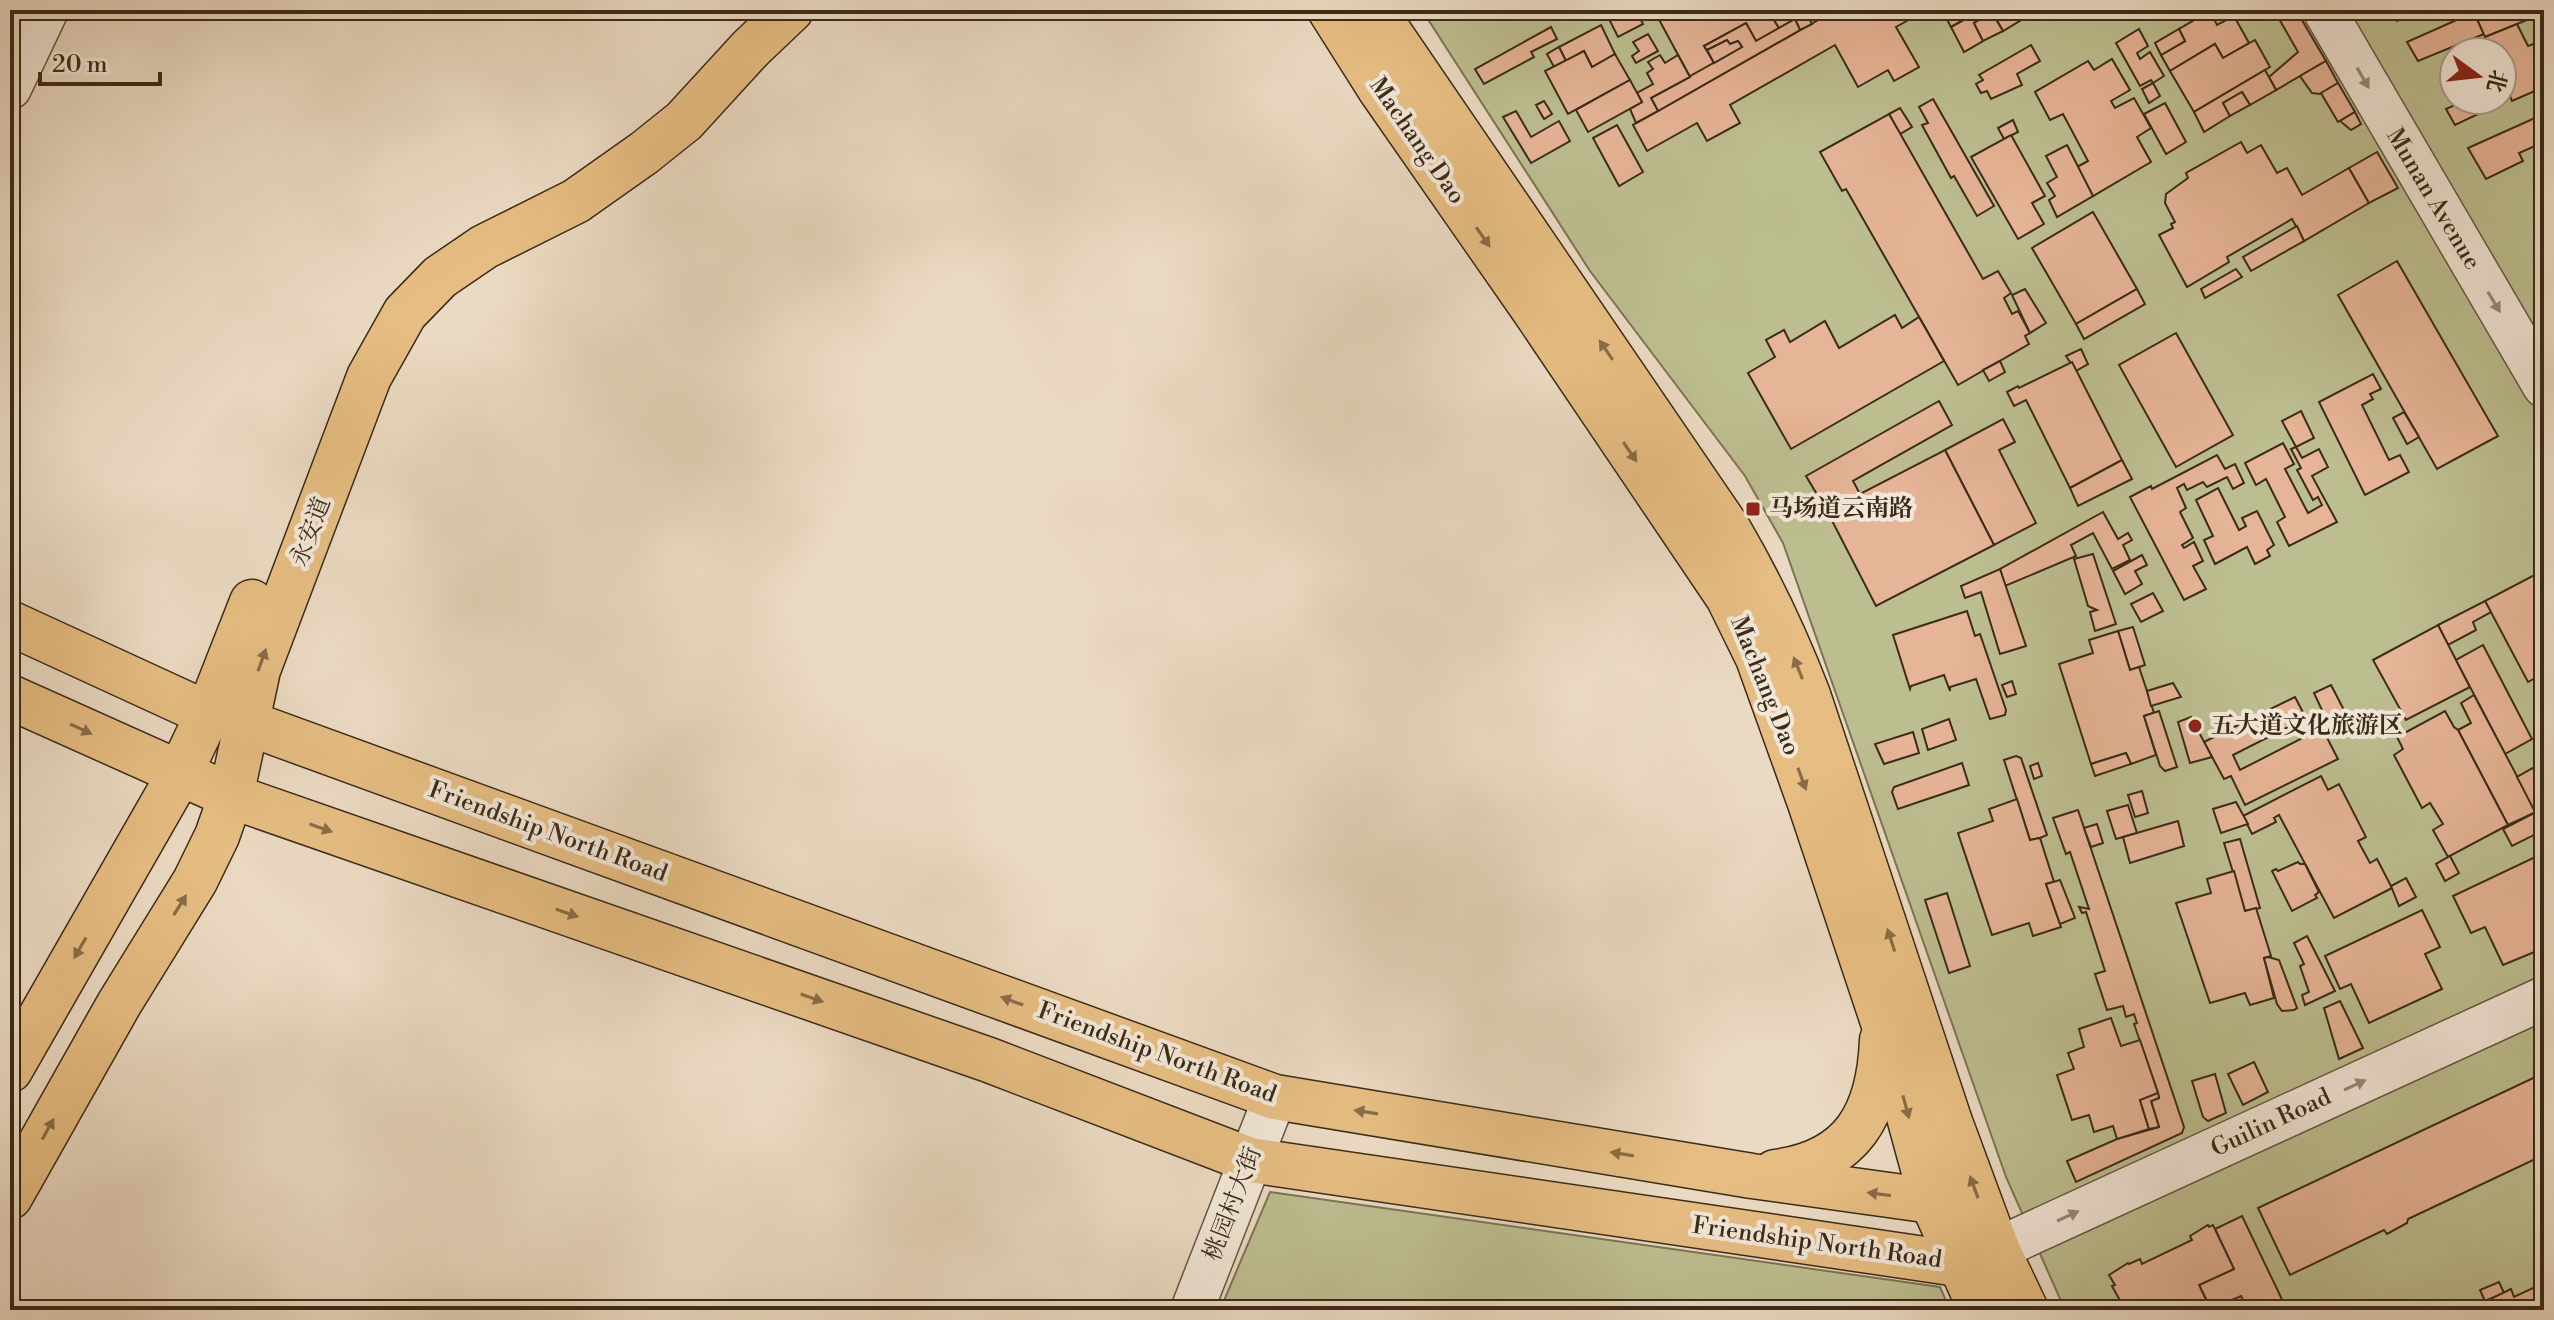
<svg xmlns="http://www.w3.org/2000/svg" width="2554" height="1320" font-family="'Libre Bodoni','Noto Serif SC',serif">
	<rect width="100%" height="100%" fill="#ebdac3"/>
	<filter id="stains"><feTurbulence type="fractalNoise" baseFrequency=".0025" numOctaves="4"/><feColorMatrix values="0 0 0 0 .2 0 0 0 0 .09 0 0 0 0 .02 0 0 0 .5 -.17"/></filter>
	<radialGradient id="worn" r=".72"><stop offset=".6" stop-color="#630" stop-opacity="0"/><stop offset="1" stop-color="#630" stop-opacity=".3"/></radialGradient>
	<g fill="#bdbe90" stroke="#7c7454" stroke-width="2" fill-rule="evenodd">
		<path d="M1422 10H2544V1310H2065L2006 1177 1783 543 1745 476 1590 271ZM2454 52H2502V100H2454Z"/>
		<path d="M1270 1192 1940 1287 1950 1310H1220Z"/>
	</g>
	<g fill="#e6b496" stroke="#3b2b18" stroke-width="2">
		<path d="M1600 10 1601 12 1587 20 1581 11Z"/>
		<path d="M1612 10H1636L1643 24 1618 37 1609 19 1615 16Z"/>
		<path d="M1664 10H1779L1782 15 1774 20 1779 28 1756 41 1746 23 1704 46 1714 63 1690 77 1656 14Z"/>
		<path d="M1779 10H1793L1797 18 1779 28 1774 20 1782 15Z"/>
		<path d="M1836 10H1926L1896 27 1919 67 1894 81 1888 70 1858 87 1835 45 1730 105 1740 123 1707 141 1697 123 1647 151 1633 125Z"/>
		<path d="M1942 10H1982L1951 27Z"/>
		<path d="M1982 10H1991L1992 13 1974 23 1983 41 1964 52 1951 27Z"/>
		<path d="M1991 10H2038L2003 31Z"/>
		<path d="M2274 10H2296L2326 61 2276 90 2269 77 2298 52Z"/>
		<path d="M2390 10H2421L2397 21Z"/>
		<path d="M2479 10H2487L2488 14 2477 19 2484 34 2418 61 2407 42Z"/>
		<path d="M2487 10H2523L2527 20 2485 37 2477 19 2488 14Z"/>
		<path d="M2210 11 2217 25 2234 16 2249 43 2223 58 2215 44 2170 71 2161 55 2185 41 2179 29Z"/>
		<path d="M1806 13 1812 24 1800 30 1795 19Z"/>
		<path d="M1992 13 2003 31 1983 41 1974 23Z"/>
		<path d="M1795 19 1800 30 1658 111 1651 98 1742 47 1738 41 1730 44 1727 40 1707 50 1704 46 1746 23 1756 41Z"/>
		<path d="M2517 24 2528 46 2539 42 2544 54V87L2512 101 2502 77V52H2478V49L2485 37Z"/>
		<path d="M1601 25 1615 54 1592 67 1584 51 1566 61 1559 47Z"/>
		<path d="M1551 27 1557 39 1531 52 1534 57 1484 84 1475 69Z"/>
		<path d="M2139 29 2148 46 2137 53 2140 59 2150 52 2164 76 2153 83 2151 80 2140 86 2116 43Z"/>
		<path d="M2179 29 2185 41 2161 55 2155 43Z"/>
		<path d="M1648 34 1658 51 1636 63 1632 56 1639 51 1633 42Z"/>
		<path d="M1727 40 1730 44 1738 41 1742 47 1714 63 1707 50Z"/>
		<path d="M2255 40 2270 67 2194 112 2170 71 2215 44 2223 58Z"/>
		<path d="M2031 45 2040 61 2017 74 2022 85 1991 99 1987 91 1981 93 1976 84 1983 80 1979 75Z"/>
		<path d="M1559 47 1566 61 1554 67 1547 54Z"/>
		<path d="M1584 51 1592 67 1615 54 1630 80 1568 114 1545 71Z"/>
		<path d="M1660 55 1665 63 1678 55 1690 77 1651 98 1658 111 1636 123 1630 109 1642 102 1637 93 1653 84 1647 73 1653 69 1648 62Z"/>
		<path d="M2112 59 2130 90 2111 101 2115 108 2134 98 2151 128 2137 137 2151 162 2093 196 2077 167 2088 161 2063 114 2050 120 2035 92 2088 61 2094 70Z"/>
		<path d="M2326 61 2338 83 2320 94 2312 93 2300 76Z"/>
		<path d="M2265 70 2276 90 2250 105 2242 92 2223 103 2230 116 2204 132 2194 112Z"/>
		<path d="M1630 80 1642 102 1588 132 1576 110Z"/>
		<path d="M2153 83 2160 96 2149 103 2142 89Z"/>
		<path d="M2338 83 2355 112 2338 122 2321 93Z"/>
		<path d="M2242 92 2250 105 2230 116 2223 103Z"/>
		<path d="M1933 99 1994 206 1977 216 1954 176 1951 178 1922 125 1928 123 1919 107Z"/>
		<path d="M2466 100H2487L2491 108 2455 125 2446 109Z"/>
		<path d="M1544 101 1552 114 1544 119 1536 105Z"/>
		<path d="M2165 103 2186 142 2166 154 2144 114Z"/>
		<path d="M1900 108 1912 127 1900 134 1889 114Z"/>
		<path d="M1516 111 1531 137 1559 121 1570 141 1531 163 1503 117Z"/>
		<path d="M2355 112 2361 124 2351 130 2340 121Z"/>
		<path d="M1889 114 1983 279 1998 271 2011 293 2004 298 2012 314 2018 311 2030 333 2025 336 2029 344 1958 385 1846 189 1842 191 1820 152Z"/>
		<path d="M2544 114V142L2519 153 2523 161 2486 179 2468 148Z"/>
		<path d="M2013 120 2018 132 2004 139 1998 128Z"/>
		<path d="M1617 125 1643 172 1619 186 1593 138Z"/>
		<path d="M2011 135 2045 196 2032 203 2044 224 2018 239 1971 157Z"/>
		<path d="M2241 142 2247 153 2261 145 2277 173 2287 168 2302 195 2349 168 2369 203 2304 241 2292 219 2227 257 2229 262 2187 287 2159 235 2173 228 2171 224 2175 222 2165 203 2166 194 2188 178 2186 173Z"/>
		<path d="M2067 145 2093 196 2057 217 2049 200 2055 196 2047 183 2057 177 2046 156Z"/>
		<path d="M2377 152 2398 188 2369 203 2349 168Z"/>
		<path d="M2093 212 2137 289 2076 324 2032 248Z"/>
		<path d="M2297 226 2304 241 2251 271 2243 257Z"/>
		<path d="M2544 257V281L2534 263Z"/>
		<path d="M2397 261 2498 436 2437 469 2338 295Z"/>
		<path d="M2236 269 2242 277 2205 298 2201 289Z"/>
		<path d="M2025 289 2046 323 2030 333 2012 295Z"/>
		<path d="M2137 289 2145 304 2084 339 2076 324Z"/>
		<path d="M1895 315 1902 328 1919 317 1944 361 1791 449 1748 373 1775 357 1766 340 1784 330 1790 342 1825 321 1839 348Z"/>
		<path d="M2176 333 2233 435 2176 467 2119 365Z"/>
		<path d="M2081 349 2088 364 2076 371 2066 356Z"/>
		<path d="M2000 361 2005 372 1989 381 1983 370Z"/>
		<path d="M2072 362 2122 460 2070 488 2026 400 2014 406 2007 392 2018 386 2019 388Z"/>
		<path d="M2373 374 2381 389 2370 394 2373 399 2362 405 2389 460 2400 455 2409 472 2365 495 2319 402Z"/>
		<path d="M1939 401 1952 425 1853 481 1860 494 1827 511 1806 476Z"/>
		<path d="M2301 411 2314 438 2296 447 2282 421Z"/>
		<path d="M2404 412 2419 437 2407 444 2393 418Z"/>
		<path d="M2003 419 2015 442 1999 450 2036 523 1994 545 1945 450Z"/>
		<path d="M2283 443 2294 464 2285 469 2308 513 2322 505 2318 497 2313 500 2297 470 2301 468 2291 449 2296 447 2302 458 2319 449 2328 467 2312 476 2337 522 2289 546 2277 522 2285 517 2266 479 2256 485 2245 463Z"/>
		<path d="M1945 450 1994 545 1876 606 1827 511Z"/>
		<path d="M2217 455 2225 469 2235 464 2244 483 2233 489 2227 477 2207 487 2203 482 2187 490 2184 484 2177 488 2186 508 2180 512 2193 538 2182 545 2184 548 2194 542 2203 561 2193 566 2206 589 2184 600 2130 497 2151 486 2152 489Z"/>
		<path d="M2122 460 2132 479 2078 506 2070 488Z"/>
		<path d="M2218 488 2239 530 2246 526 2242 518 2257 511 2274 545 2267 550 2270 556 2255 564 2247 547 2215 564 2204 540 2213 536 2196 500Z"/>
		<path d="M2103 512 2118 539 2128 533 2132 540 2123 545 2130 560 2112 569 2093 533 2071 545 2076 556 2005 586 2000 569Z"/>
		<path d="M2093 554 2116 624 2095 631 2090 612 2097 610 2088 606 2074 559Z"/>
		<path d="M2142 555 2147 565 2135 571 2142 584 2125 594 2113 571Z"/>
		<path d="M2000 569 2026 646 2000 654 1981 592 1965 598 1961 586Z"/>
		<path d="M2544 570V673L2528 682 2485 601Z"/>
		<path d="M2153 593 2163 611 2141 622 2131 604Z"/>
		<path d="M2485 601 2491 612 2473 622 2476 630 2448 645 2438 625Z"/>
		<path d="M1967 611 1975 636 1980 634 2006 710 2005 715 1990 719 1976 679 1950 687V691L1944 675 1911 686 1910 689 1893 635Z"/>
		<path d="M2438 625 2470 687 2406 720 2373 660Z"/>
		<path d="M2133 627 2145 665 2130 670 2118 631Z"/>
		<path d="M2118 631 2130 670 2139 667 2147 691 2154 713 2144 716 2156 755 2131 764 2126 753 2091 764 2059 664 2093 653 2089 640Z"/>
		<path d="M2483 645 2532 739 2505 754 2456 660Z"/>
		<path d="M2012 681 2016 694 2007 697 2002 685Z"/>
		<path d="M2173 683 2181 697 2151 706 2147 691Z"/>
		<path d="M2331 685 2345 712 2327 721 2314 693Z"/>
		<path d="M2474 695 2536 812 2508 825 2458 730 2471 723 2461 703Z"/>
		<path d="M2295 697 2306 718 2233 755 2240 770 2322 728 2338 759 2245 805 2231 776 2224 779 2204 742Z"/>
		<path d="M2159 711 2177 767 2165 771 2160 766 2144 716Z"/>
		<path d="M2445 711 2454 727 2458 730 2508 825 2448 857 2433 830 2443 824 2430 803 2422 808 2394 755 2403 749 2397 737Z"/>
		<path d="M2191 717 2212 757 2190 763 2178 722Z"/>
		<path d="M1949 719 1956 740 1928 750 1922 729Z"/>
		<path d="M1913 732 1919 753 1884 764 1875 744Z"/>
		<path d="M2126 753 2131 764 2095 776 2091 764Z"/>
		<path d="M2016 756 2021 758 2047 835 2040 838 2030 840 2004 760Z"/>
		<path d="M1962 763 1969 785 1898 809 1892 792 1894 787Z"/>
		<path d="M2038 763 2042 776 2034 779 2030 766Z"/>
		<path d="M2533 768 2544 790V805L2534 810 2517 777Z"/>
		<path d="M2321 776 2328 790 2339 784 2366 837 2358 841 2370 863 2377 859 2392 888 2334 918 2279 815 2274 818 2276 822 2252 834 2243 816Z"/>
		<path d="M2142 791 2148 813 2135 817 2128 795Z"/>
		<path d="M2017 799 2030 840 2040 838 2054 882 2046 884 2061 927 2033 936 2029 923 1992 935 1958 833 1993 821 1989 809Z"/>
		<path d="M2236 802 2248 824 2221 833 2213 809Z"/>
		<path d="M2128 805 2137 833 2116 839 2107 811Z"/>
		<path d="M2078 810 2184 1127 2182 1133 2076 1182 2067 1161 2117 1139 2159 1127 2151 1101 2159 1098 2158 1093 2134 1024 2137 1023 2134 1014 2126 1017 2123 1006 2107 1010 2095 974 2105 971 2086 912 2082 913 2079 907 2089 909 2070 852 2066 854 2053 818Z"/>
		<path d="M2536 812 2544 830 2512 846 2503 829Z"/>
		<path d="M2178 821 2184 846 2130 863 2123 837Z"/>
		<path d="M2097 824 2103 843 2091 847 2084 828Z"/>
		<path d="M2240 839 2260 908 2256 909 2245 911 2224 843Z"/>
		<path d="M2544 853V948L2503 965 2485 927 2471 933 2453 896Z"/>
		<path d="M2450 856 2459 873 2445 881 2436 864Z"/>
		<path d="M2298 862 2300 864H2305L2319 892 2315 895 2317 898 2292 911 2272 871 2276 869 2278 871Z"/>
		<path d="M2234 871 2245 911 2256 908 2271 956 2264 958 2274 998 2250 1005 2245 993 2210 1003 2176 903 2211 893 2207 879Z"/>
		<path d="M2406 878 2416 897 2399 906 2391 886Z"/>
		<path d="M2060 880 2075 918 2060 924 2046 884Z"/>
		<path d="M1947 893 1970 966 1949 973 1925 900Z"/>
		<path d="M2422 910 2440 947 2425 954 2442 989 2369 1023 2351 984 2340 989 2325 956Z"/>
		<path d="M2307 936 2335 991 2305 1005 2302 995 2309 992 2300 966 2304 964 2294 943Z"/>
		<path d="M2268 957 2279 960 2297 1008 2294 1010 2282 1011 2277 1004 2264 958Z"/>
		<path d="M2340 1001 2363 1048 2339 1059 2324 1008Z"/>
		<path d="M2111 1018 2121 1046 2140 1040 2158 1093 2140 1100 2149 1129 2117 1139 2113 1126 2094 1132 2089 1115 2072 1120 2057 1075 2074 1069 2068 1053 2084 1047 2079 1029Z"/>
		<path d="M2254 1062 2268 1092 2243 1105 2228 1074Z"/>
		<path d="M2544 1073V1155L2408 1219 2407 1223 2387 1234 2384 1230 2290 1275 2258 1208Z"/>
		<path d="M2215 1074 2226 1113 2208 1121 2203 1117 2192 1081Z"/>
		<path d="M2158 1093 2159 1098 2151 1101 2159 1127 2149 1129 2140 1100Z"/>
		<path d="M2242 1216 2277 1289 2287 1310H2248L2241 1296 2211 1309 2199 1285 2234 1269 2215 1229Z"/>
		<path d="M2208 1225 2209 1227 2213 1225 2234 1269 2199 1285 2211 1310H2128L2125 1302 2122 1304 2112 1286 2115 1285 2109 1275 2128 1263 2129 1264 2140 1259 2142 1264 2192 1240 2190 1236Z"/>
		<path d="M2499 1282 2504 1293 2485 1301 2480 1290Z"/>
		<path d="M2544 1283V1310H2482L2480 1304 2511 1289 2514 1297Z"/>
	</g>
	<g fill="none" stroke-linecap="round" stroke-linejoin="round">
		<g stroke="#675743" stroke-width="45">
			<g id="minor">
				<path d="M2324 10 2544 386"/>
				<path d="M10 88 47 10"/>
				<path d="M1997 1249 2544 998"/>
				<path d="M1192 1310 1275 1097"/>
			</g>
		</g>
		<g stroke="#3b2b18" stroke-width="47">
			<g id="major">
				<path d="M1330 10 1380 89 1534 310 1728 597 1758 658 1810 803 1883 1022 1932 1201 1981 1310"/>
				<path d="M1374 10 1729 530C1760 583 1786 638 1808 695L1950 1122 1997 1249 2026 1310"/>
				<path d="M10 623 208 714 245 722 1275 1097 1752 1176 1932 1201 1997 1249"/>
				<path d="M10 697 231 796 989 1060 1250 1160 1958 1264 1997 1249"/>
				<path d="M10 1070 179 775 208 714 252 602"/>
				<path d="M1775 1172C1853 1162 1879 1114 1882 1040"/>
				<path d="M10 1197 119 1004 195 881 217 836 231 796 258 670 369 377 405 313 440 277 484 247 576 201 644 153 684 121 751 48 791 10"/>
			</g>
		</g>
		<use href="#minor" stroke="#f2e7d8" stroke-width="42"/>
		<use href="#major" stroke="#e6bd82" stroke-width="44"/>
	</g>
	<defs><path id="oneway-solid" d="M-6-.8H1V-3.2L6.5 0L1 3.2V.8H-6Z" transform="scale(2)"/></defs>
	<g fill="#968978">
		<use href="#oneway-solid" transform="translate(2363 78) rotate(60)"/>
		<use href="#oneway-solid" transform="translate(2494 302) rotate(59)"/>
		<use href="#oneway-solid" transform="translate(2355 1085) rotate(-25)"/>
		<use href="#oneway-solid" transform="translate(2068 1216) rotate(-25)"/>
	</g>
	<g fill="#886d48">
		<use href="#oneway-solid" transform="translate(1483 237) rotate(55)"/>
		<use href="#oneway-solid" transform="translate(1606 350) rotate(-124)"/>
		<use href="#oneway-solid" transform="translate(1630 452) rotate(56)"/>
		<use href="#oneway-solid" transform="translate(262 660) rotate(-70)"/>
		<use href="#oneway-solid" transform="translate(1798 668) rotate(-112)"/>
		<use href="#oneway-solid" transform="translate(81 729) rotate(25)"/>
		<use href="#oneway-solid" transform="translate(1802 779) rotate(70)"/>
		<use href="#oneway-solid" transform="translate(321 828) rotate(19)"/>
		<use href="#oneway-solid" transform="translate(180 905) rotate(-58)"/>
		<use href="#oneway-solid" transform="translate(567 913) rotate(19)"/>
		<use href="#oneway-solid" transform="translate(1891 940) rotate(-108)"/>
		<use href="#oneway-solid" transform="translate(80 948) rotate(120)"/>
		<use href="#oneway-solid" transform="translate(812 998) rotate(19)"/>
		<use href="#oneway-solid" transform="translate(1012 1001) rotate(-160)"/>
		<use href="#oneway-solid" transform="translate(1906 1107) rotate(75)"/>
		<use href="#oneway-solid" transform="translate(1366 1112) rotate(-171)"/>
		<use href="#oneway-solid" transform="translate(48 1129) rotate(-61)"/>
		<use href="#oneway-solid" transform="translate(1622 1154) rotate(-171)"/>
		<use href="#oneway-solid" transform="translate(1974 1187) rotate(-110)"/>
		<use href="#oneway-solid" transform="translate(1879 1194) rotate(-172)"/>
	</g>
	<g fill="#8f2418" stroke="#f2e7d8" stroke-width="3">
		<rect x="1745" y="501" width="16" height="16" rx="4"/>
		<circle cx="2195" cy="726" r="8"/>
	</g>
	<g text-anchor="middle" dominant-baseline="central" stroke-width="8" stroke-linejoin="round" paint-order="stroke">
		<g font-size="24" fill="#3b2b18" stroke="#f2e7d8">
			<text transform="translate(1417 141) rotate(55)">Machang Dao</text>
			<text transform="translate(2433 199) rotate(59)">Munan Avenue</text>
			<text transform="translate(311 532) rotate(-69)">永安道</text>
			<text transform="translate(1765 686) rotate(68)">Machang Dao</text>
			<text transform="translate(548 832) rotate(20)">Friendship North Road</text>
			<text transform="translate(1157 1053) rotate(20)">Friendship North Road</text>
			<text transform="translate(2271 1123) rotate(-25)">Guilin Road</text>
			<text transform="translate(1233 1204) rotate(-69)">桃园村大街</text>
			<text transform="translate(1817 1243) rotate(8)">Friendship North Road</text>
		</g>
		<g font-size="24" font-weight="bold" fill="#3b2b18" stroke="#f2e7d8" text-anchor="start">
			<text x="1769" y="509">马场道云南路</text>
			<text x="2211" y="726">五大道文化旅游区</text>
		</g>
	</g>
	<rect width="2554" height="1320" fill="none" stroke="#ebdac3" stroke-width="40"/>
	<rect x="12" y="12" width="2530" height="1296" fill="none" stroke="#3b2b18" stroke-width="4"/>
	<rect x="20" y="20" width="2514" height="1280" fill="none" stroke="#3b2b18" stroke-width="2"/>
	<g transform="translate(2478 76) rotate(105)"><circle r="38" fill="#f2e7d8" stroke="#a99c8b" stroke-width="2"/>
	<path d="M0-6L14 30L0 20L-14 30Z" fill="#8f2418"/>
	<text y="-12" font-size="22" font-weight="bold" text-anchor="middle" fill="#3b2b18">北</text>
	</g>
	<path d="M40 72v12h120v-12" fill="none" stroke="#3b2b18" stroke-width="4"/>
	<text x="52" y="72" font-size="24" fill="#3b2b18" stroke="#f2e7d8" stroke-width="6" paint-order="stroke">20 m</text>
	<rect width="100%" height="100%" filter="url(#stains)"/>
	<rect width="100%" height="100%" fill="url(#worn)"/>
</svg>
